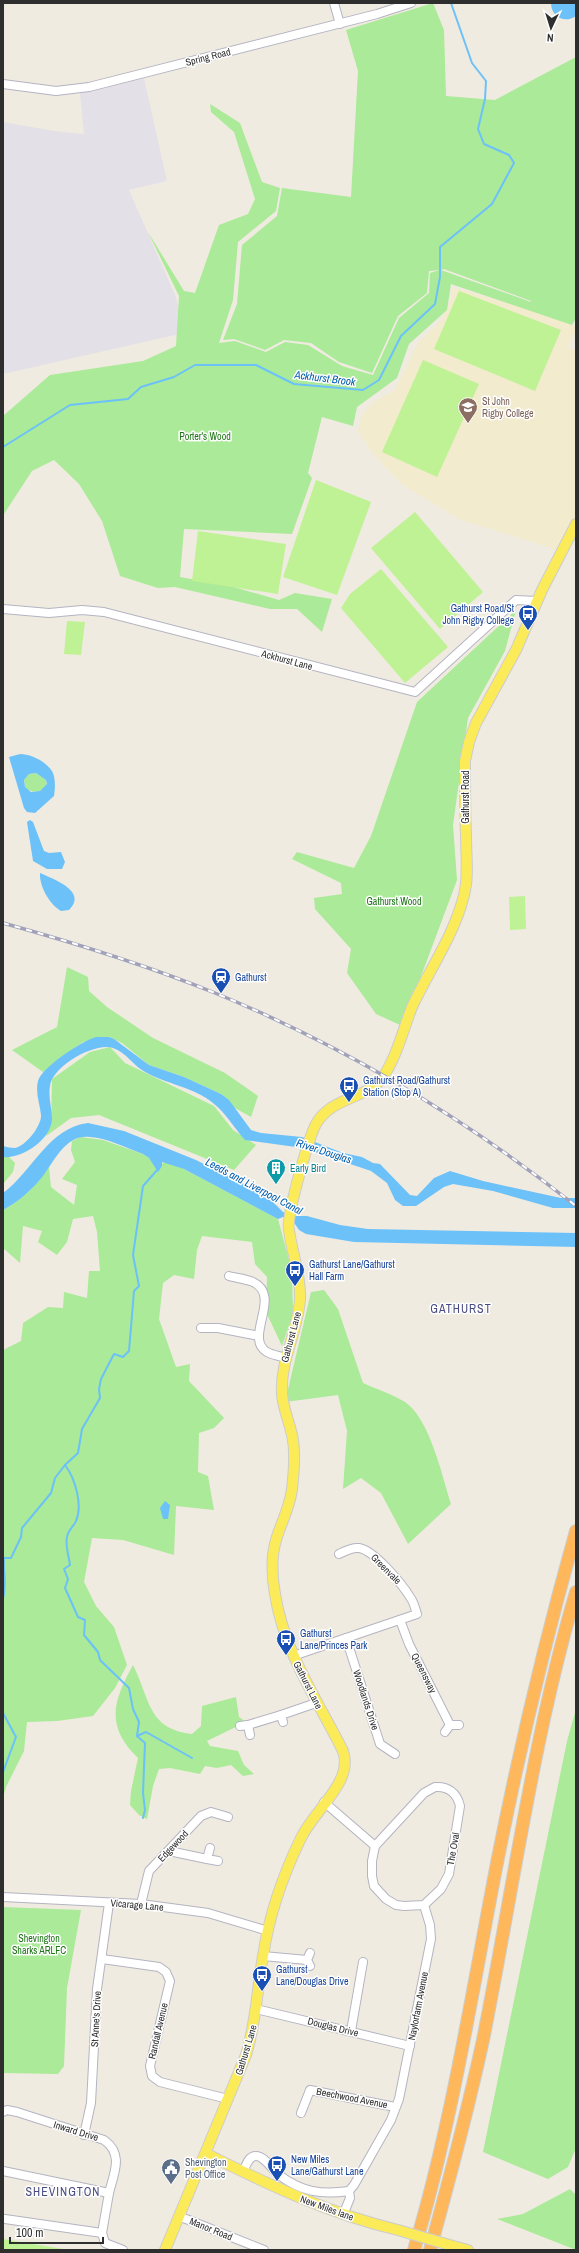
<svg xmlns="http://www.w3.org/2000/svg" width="579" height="2253" font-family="'Archivo Narrow',sans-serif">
	<rect width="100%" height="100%" fill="#f0ebe0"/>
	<path fill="#e4e0e8" d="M144 78 167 181 129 190 176 297 184 333 3 374V122L55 131 84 134 80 93Z"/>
	<path fill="#f2ebce" d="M453 287 568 321 576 328V332L567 347 576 351V514L557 550 459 519 403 485 375 456 358 432 361 417 372 403 395 390 418 343 440 322 451 299Z"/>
	<g fill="#aaea98" fill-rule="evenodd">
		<path d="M433 3 444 30 446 96 495 100 576 57V318L572 325 451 284 447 310 409 344 397 378 357 407 353 426 322 417 308 473 312 478 292 534 184 529 180 577 230 586 279 600 295 593 332 599 322 632 297 609H270L175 587 158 588 120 576 102 521 79 484 54 460 32 471 4 514 3 527V416L50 375 143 361 176 346 179 296 148 232 184 291 195 293 219 225 248 214 255 199 234 132 211 112 210 104 240 123 262 182 280 188 276 211 238 242 233 300 219 343 235 341 266 352 285 342 308 345 342 366 373 375 399 318 429 293 430 273 440 270 429 271 427 293 398 316 372 373 339 362 311 343 284 340 265 350 234 339 223 340 237 304 242 245 277 216 282 188 351 197 358 71 346 30ZM444 269 531 301V302L441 270Z"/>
		<path d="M516 610 505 651 468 718 453 825 457 880 417 987 400 1025 376 1014 347 973 351 949 315 909 314 898 342 894 341 883 292 859 297 852 354 868 371 836 417 702Z"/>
		<path d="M36 773 46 780 47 786C41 793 31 794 25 787L24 780 29 774Z"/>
		<path d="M67 967 88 977 89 991 107 1007 153 1038 225 1073 258 1096 251 1117 233 1107 221 1094 184 1077 149 1065 122 1043 109 1037 83 1042 43 1072 12 1050 57 1027Z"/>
		<path d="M110 1047 125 1063 214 1106 233 1130 256 1145 234 1170 99 1115 71 1118 46 1136 51 1123 52 1079 90 1052Z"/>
		<path d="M81 1137 103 1140 143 1154 149 1158 155 1166 166 1162 184 1169 278 1219 292 1271 293 1314 282 1346 266 1312 267 1277 255 1264 252 1242 202 1236 197 1250 194 1279 174 1275 163 1283 159 1319 176 1367 190 1364 189 1381 224 1418 214 1428 199 1433 198 1472 208 1476 214 1510 176 1506 174 1555 123 1540 92 1538 84 1582 96 1606 114 1627 127 1665 115 1688 93 1716 57 1721 27 1722 24 1751 6 1787 3 1798V1350L21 1341 23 1323 48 1307 63 1308 64 1292 87 1298 89 1271H100L97 1232 93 1216 73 1219 67 1242 57 1255 38 1242 42 1231 23 1226 20 1263 3 1248V1210C22 1200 38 1184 49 1167L51 1187 74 1205 77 1185 62 1179 75 1162 71 1150 72 1141Z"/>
		<path d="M3 1157H9L15 1163 13 1172 3 1184Z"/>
		<path d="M324 1290 338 1309 363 1383C376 1389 392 1394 405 1402 430 1419 442 1476 451 1504L408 1544 381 1493 361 1478 343 1489 347 1431 338 1395 285 1402 311 1292Z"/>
		<path d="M133 1665C150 1698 147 1729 192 1734L201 1726 202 1706 236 1697 239 1717 246 1722 207 1741 210 1746 238 1751 244 1765 254 1774 243 1776 231 1765 217 1768 205 1766 200 1774 170 1768 159 1769 153 1786 147 1819 139 1815 130 1805 131 1791 138 1758C105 1726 113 1701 133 1665Z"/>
		<path d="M576 1709V2148L568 2167 548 2179 483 2152 567 1741Z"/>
		<path d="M3 1907 81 1910 67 1988 64 2066 58 2074 3 2073Z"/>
		<path d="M570 2189 576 2195V2250L497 2219 523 2214Z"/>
	</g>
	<g fill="#bef294">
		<path d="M459 291 561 330 535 391 434 349Z"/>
		<path d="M423 360 479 384 437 477 382 452Z"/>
		<path d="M316 480 371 502 337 595 283 577Z"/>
		<path d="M415 512 483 592 440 629 371 548Z"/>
		<path d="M198 531 286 544 278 594 192 581Z"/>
		<path d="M381 569 448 647 405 683 341 608 350 594Z"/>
		<path d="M67 621 85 622 81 655 64 654Z"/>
		<path d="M525 896 526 929 510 930 509 897Z"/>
		<path d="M3 2239 63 2249V2250H3Z"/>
	</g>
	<g fill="#6cc1f9" fill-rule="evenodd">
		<path d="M551 3H576V16C565 24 551 17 551 3Z"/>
		<path d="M20 754C31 754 45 761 52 771 56 778 55 789 54 796L35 813 27 812 24 808 9 757ZM36 773 46 780 47 784 40 791 31 792 25 787 24 780 29 774Z"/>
		<path d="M30 820 33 822 44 851 49 853 61 852 65 862 62 869H47L33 861 27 822Z"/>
		<path d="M40 873C51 878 89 891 69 910L61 911C49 904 39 885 40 873Z"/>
		<path d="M96 1037H109L114 1039 149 1065 184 1077 221 1094 229 1100 251 1130 261 1133 302 1137 343 1153 362 1157 373 1163 380 1164 410 1195 417 1196 434 1178 450 1171 483 1181 561 1198H576V1208H553L493 1191 453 1184 444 1187 416 1206H403L395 1200 387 1183 371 1171 303 1148 245 1140C234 1128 226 1113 213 1103 195 1088 167 1084 147 1073 134 1067 126 1052 113 1048 94 1042 52 1067 50 1086 48 1097 52 1109 52 1119 51 1140 22 1159 3 1157V1146C7 1147 11 1148 15 1148 26 1146 42 1125 41 1115 40 1104 35 1093 38 1081 42 1067 82 1041 96 1037Z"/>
		<path d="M88 1123 124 1131 196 1160 248 1186 273 1202 283 1212 295 1216H307L340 1225 368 1229 576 1233V1247L354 1242 306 1234 299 1230 293 1221 283 1217 278 1219 184 1169 162 1162V1166L158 1172 149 1158 143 1154C126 1148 108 1138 90 1137 66 1134 55 1160 43 1176 33 1189 18 1202 3 1210V1193C33 1171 48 1128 88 1123Z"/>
		<path d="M165 1501 170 1505 168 1519H163L160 1508Z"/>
	</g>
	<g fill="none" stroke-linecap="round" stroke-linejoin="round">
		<g stroke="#6cc1f9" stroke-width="2">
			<path d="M3 447 70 405 128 399 141 387 174 377 195 365H256L294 384 363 390 379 380 401 336 435 304 440 277V247L492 204 514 163 509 155 484 144 478 129 485 99 486 81 472 63 451 3"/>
			<path d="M3 1599C7 1583 3 1574 4 1558H11L21 1537 22 1528 51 1493 55 1478 65 1465"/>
			<path d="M3 1713 16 1737 3 1772"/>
			<path d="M137 1736 139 1722 133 1709 129 1688 100 1660 98 1652 84 1635 85 1620 78 1617 65 1588 68 1579 64 1569 70 1565C69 1557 65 1545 67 1537 68 1530 74 1526 76 1521 83 1505 75 1478 65 1465L78 1453 82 1429 100 1398 99 1389 101 1379 114 1354 123 1357 129 1351 134 1291 139 1286 133 1255 143 1186 158 1169"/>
			<path d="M143 1818 145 1810 143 1793 145 1743 137 1736 146 1732 192 1758"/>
		</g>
		<g stroke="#b4b4c2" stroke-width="10">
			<g id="minor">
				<path d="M334 3 340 24"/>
				<path d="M3 84 56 91 89 87 377 14 411 3"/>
				<path d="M3 609 49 613 82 610 104 612 415 692 516 600 537 601"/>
				<path d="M229 1276C236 1278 246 1279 253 1282 283 1296 243 1338 267 1352 272 1355 280 1356 285 1358"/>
				<path d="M201 1328H218L259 1336"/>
				<path d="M400 1620 409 1644 450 1725"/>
				<path d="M346 1638 380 1744 395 1754"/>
				<path d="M293 1656 417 1614C415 1608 414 1602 410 1597 402 1584 374 1550 359 1548 352 1547 345 1551 339 1554"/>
				<path d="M281 1715 316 1703"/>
				<path d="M248 1725 281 1715 283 1722"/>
				<path d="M240 1726 248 1725 250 1735"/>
				<path d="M445 1732 450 1725H459"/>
				<path d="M435 1787C448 1786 457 1793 460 1806L449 1874 441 1889 424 1905 404 1906 396 1905 386 1899 374 1886 372 1876V1861L375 1846 424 1793Z"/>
				<path d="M324 1802 375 1846"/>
				<path d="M210 1848 207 1859 218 1861"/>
				<path d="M169 1851 207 1859"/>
				<path d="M3 1897 141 1904 208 1913 268 1931"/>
				<path d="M141 1904 149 1871 201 1816 211 1812 228 1817"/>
				<path d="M263 1956 307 1960"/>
				<path d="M102 1959 159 1967 166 1972 170 1981 150 2066 152 2076 160 2082 228 2099"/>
				<path d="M310 1966 307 1960 310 1953"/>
				<path d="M256 2009 410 2046"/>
				<path d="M351 2031 363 1962"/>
				<path d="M3 2112 7 2110 17 2112 104 2140C124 2154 114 2173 109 2193L3 2171"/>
				<path d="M301 2113 310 2090 395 2107"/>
				<path d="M84 2135 91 2103 97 1989 109 1903"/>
				<path d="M243 2172C246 2166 248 2156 256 2156 265 2156 272 2170 279 2175 302 2192 321 2195 349 2191L354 2185 391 2120 399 2099 431 1939 430 1925 424 1905"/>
				<path d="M343 2215 350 2198 349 2191"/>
				<path d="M181 2217 264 2250"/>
				<path d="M5 2219 102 2233 105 2243 123 2250"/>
				<path d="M102 2233 109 2193"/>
			</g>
		</g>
		<g stroke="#cdcdcd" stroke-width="12">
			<g id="major">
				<path d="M207 2154C269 2185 330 2214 398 2230"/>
				<path d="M453 2246 468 2250"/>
				<path d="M165 2250 246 2055C256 2023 257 1990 263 1956 269 1916 283 1875 301 1838 314 1810 354 1782 343 1751 317 1699 284 1652 275 1594 272 1577 271 1557 276 1540 281 1523 290 1507 292 1489 294 1472 296 1452 292 1435 289 1421 283 1408 282 1394 280 1360 298 1332 300 1299 301 1275 292 1253 289 1230 286 1216 308 1141 315 1126 330 1096 367 1100 383 1077 397 1056 403 1030 412 1007 429 970 454 936 464 895 469 876 466 856 466 836 465 811 465 786 465 761L469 742 476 723 516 650 542 590 576 524"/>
			</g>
		</g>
		<g stroke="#cdcdcd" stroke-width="14">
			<g id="highway">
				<path d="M414 2250C452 2123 472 1992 497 1863 519 1751 545 1641 576 1531"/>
				<path d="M430 2250C449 2181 468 2110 483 2040 513 1890 533 1738 576 1592"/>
			</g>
		</g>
		<use href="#minor" stroke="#fff" stroke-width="8"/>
		<use href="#major" stroke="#fceb58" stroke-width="10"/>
		<use href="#highway" stroke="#ffb75b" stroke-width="12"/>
		<g stroke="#a1a2b9" stroke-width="3.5">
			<path id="rail" d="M3 923C75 943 146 965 215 993 344 1046 466 1119 576 1206"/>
		</g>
		<use href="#rail" stroke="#fff" stroke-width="2" stroke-dasharray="6" stroke-linecap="butt"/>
		<g stroke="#cdcdcd" stroke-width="12" stroke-linecap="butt">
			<path id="major-bridge" d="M398 2230 453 2246"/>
		</g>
		<use href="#major-bridge" stroke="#fceb58" stroke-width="10"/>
	</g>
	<defs>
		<g id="university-pin" transform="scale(1)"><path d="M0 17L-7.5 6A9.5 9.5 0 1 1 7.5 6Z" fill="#8d6e63" stroke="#fff"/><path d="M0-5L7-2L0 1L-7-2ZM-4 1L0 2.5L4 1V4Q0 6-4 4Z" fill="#fff"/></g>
		<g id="bus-pin" transform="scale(1)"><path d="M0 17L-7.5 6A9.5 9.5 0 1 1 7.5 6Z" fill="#1a4fb4" stroke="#fff"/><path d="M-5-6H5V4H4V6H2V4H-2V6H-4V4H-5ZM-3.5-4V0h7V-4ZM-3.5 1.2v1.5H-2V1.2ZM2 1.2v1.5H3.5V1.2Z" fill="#fff"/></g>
		<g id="station-pin" transform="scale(1)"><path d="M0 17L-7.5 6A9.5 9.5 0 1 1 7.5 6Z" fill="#1a4fb4" stroke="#fff"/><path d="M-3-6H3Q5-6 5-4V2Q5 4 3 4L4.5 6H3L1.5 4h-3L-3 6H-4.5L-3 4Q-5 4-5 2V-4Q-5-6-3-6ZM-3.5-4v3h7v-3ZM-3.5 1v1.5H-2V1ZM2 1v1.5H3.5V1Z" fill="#fff"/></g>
		<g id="building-pin" transform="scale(1)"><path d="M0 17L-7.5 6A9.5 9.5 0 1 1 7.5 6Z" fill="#0f9aa8" stroke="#fff"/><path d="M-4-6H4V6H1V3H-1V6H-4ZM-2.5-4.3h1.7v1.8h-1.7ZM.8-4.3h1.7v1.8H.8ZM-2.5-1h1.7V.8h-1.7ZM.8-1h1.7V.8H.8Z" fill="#fff"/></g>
		<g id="civic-pin" transform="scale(1)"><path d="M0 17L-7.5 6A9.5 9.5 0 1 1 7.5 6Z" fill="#5c6f8a" stroke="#fff"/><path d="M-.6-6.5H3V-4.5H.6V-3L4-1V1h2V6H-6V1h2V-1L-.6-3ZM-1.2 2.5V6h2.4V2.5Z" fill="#fff"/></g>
	</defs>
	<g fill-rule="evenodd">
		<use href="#university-pin" x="468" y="407"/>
		<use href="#bus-pin" x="528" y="614"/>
		<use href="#station-pin" x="221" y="977"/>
		<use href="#bus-pin" x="349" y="1086"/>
		<use href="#building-pin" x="276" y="1168"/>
		<use href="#bus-pin" x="295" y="1270"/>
		<use href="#bus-pin" x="286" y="1639"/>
		<use href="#bus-pin" x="262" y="1975"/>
		<use href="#bus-pin" x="277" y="2165"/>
		<use href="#civic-pin" x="171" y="2168"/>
	</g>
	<g text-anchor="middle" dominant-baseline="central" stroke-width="3" stroke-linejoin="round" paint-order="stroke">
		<g font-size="10" fill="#2e2e2e" stroke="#fff">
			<text transform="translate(208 57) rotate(-14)">Spring Road</text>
			<text transform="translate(287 660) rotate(15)">Ackhurst Lane</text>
			<text transform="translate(465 797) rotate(-90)">Gathurst Road</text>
			<text transform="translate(291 1337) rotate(-75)">Gathurst Lane</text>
			<text transform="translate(386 1569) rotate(45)">Greenvale</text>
			<text transform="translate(424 1673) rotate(63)">Queensway</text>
			<text transform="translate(308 1685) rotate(63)">Gathurst Lane</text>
			<text transform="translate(366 1700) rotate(72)">Woodlands Drive</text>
			<text transform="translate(173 1846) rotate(-47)">Edgewood</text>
			<text transform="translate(453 1849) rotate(-80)">The Oval</text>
			<text transform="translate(137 1905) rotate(5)">Vicarage Lane</text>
			<text transform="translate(418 2006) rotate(-79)">Naylorfarm Avenue</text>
			<text transform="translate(96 2019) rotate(-87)">St Anne's Drive</text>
			<text transform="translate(333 2027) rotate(14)">Douglas Drive</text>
			<text transform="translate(158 2031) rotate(-77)">Randall Avenue</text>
			<text transform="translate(246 2050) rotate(-73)">Gathurst Lane</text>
			<text transform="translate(352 2098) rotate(11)">Beechwood Avenue</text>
			<text transform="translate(76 2131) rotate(17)">Inward Drive</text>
			<text transform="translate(327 2208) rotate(20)">New Miles lane</text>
			<text transform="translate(211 2229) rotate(22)">Manor Road</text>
		</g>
		<g font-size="10" fill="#785e54" stroke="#fff" text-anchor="start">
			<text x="482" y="401">St John<tspan x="482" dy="12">Rigby College</tspan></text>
		</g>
		<g font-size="10" fill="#1c7415" stroke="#fff">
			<text x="205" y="436">Porter's Wood</text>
			<text x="394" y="901">Gathurst Wood</text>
			<text x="39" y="1938">Shevington<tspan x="39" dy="12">Sharks ARLFC</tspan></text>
		</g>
		<g font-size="10" fill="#164399" stroke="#fff" text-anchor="start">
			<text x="514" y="608" text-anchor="end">Gathurst Road/St<tspan x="514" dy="12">John Rigby College</tspan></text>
			<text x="235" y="977">Gathurst</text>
			<text x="363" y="1080">Gathurst Road/Gathurst<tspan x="363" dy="12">Station (Stop A)</tspan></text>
			<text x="309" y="1264">Gathurst Lane/Gathurst<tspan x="309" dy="12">Hall Farm</tspan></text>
			<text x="300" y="1633">Gathurst<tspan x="300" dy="12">Lane/Princes Park</tspan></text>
			<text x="276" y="1969">Gathurst<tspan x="276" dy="12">Lane/Douglas Drive</tspan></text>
			<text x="291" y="2159">New Miles<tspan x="291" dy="12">Lane/Gathurst Lane</tspan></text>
		</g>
		<g font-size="10" fill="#0d838f" stroke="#fff" text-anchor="start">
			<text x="290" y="1168">Early Bird</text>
		</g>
		<g font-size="10" fill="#4e5e75" stroke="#fff" text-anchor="start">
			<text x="185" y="2162">Shevington<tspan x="185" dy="12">Post Office</tspan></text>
		</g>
		<g font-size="11" font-style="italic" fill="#025cad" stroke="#fff">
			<text transform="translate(325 378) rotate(7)">Ackhurst Brook</text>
			<text transform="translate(324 1151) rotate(18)">River Douglas</text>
			<text transform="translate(254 1186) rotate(28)">Leeds and Liverpool Canal</text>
		</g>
		<g font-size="12" letter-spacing="1" fill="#494c83" stroke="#fff">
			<text x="461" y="1309">GATHURST</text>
			<text x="63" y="2192">SHEVINGTON</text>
		</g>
	</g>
	<rect width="579" height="2253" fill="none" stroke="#2e2e2e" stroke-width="8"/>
	<g transform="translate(551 28) rotate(184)" stroke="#ffffff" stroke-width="3" paint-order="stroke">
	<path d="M0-3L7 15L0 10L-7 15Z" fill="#2e2e2e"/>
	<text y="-6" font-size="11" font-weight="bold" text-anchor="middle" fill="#2e2e2e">N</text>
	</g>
	<path d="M10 2237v6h93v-6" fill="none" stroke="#2e2e2e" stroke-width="2"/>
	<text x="16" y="2237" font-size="12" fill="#2e2e2e" stroke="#ffffff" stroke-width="3" paint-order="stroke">100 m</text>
</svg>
